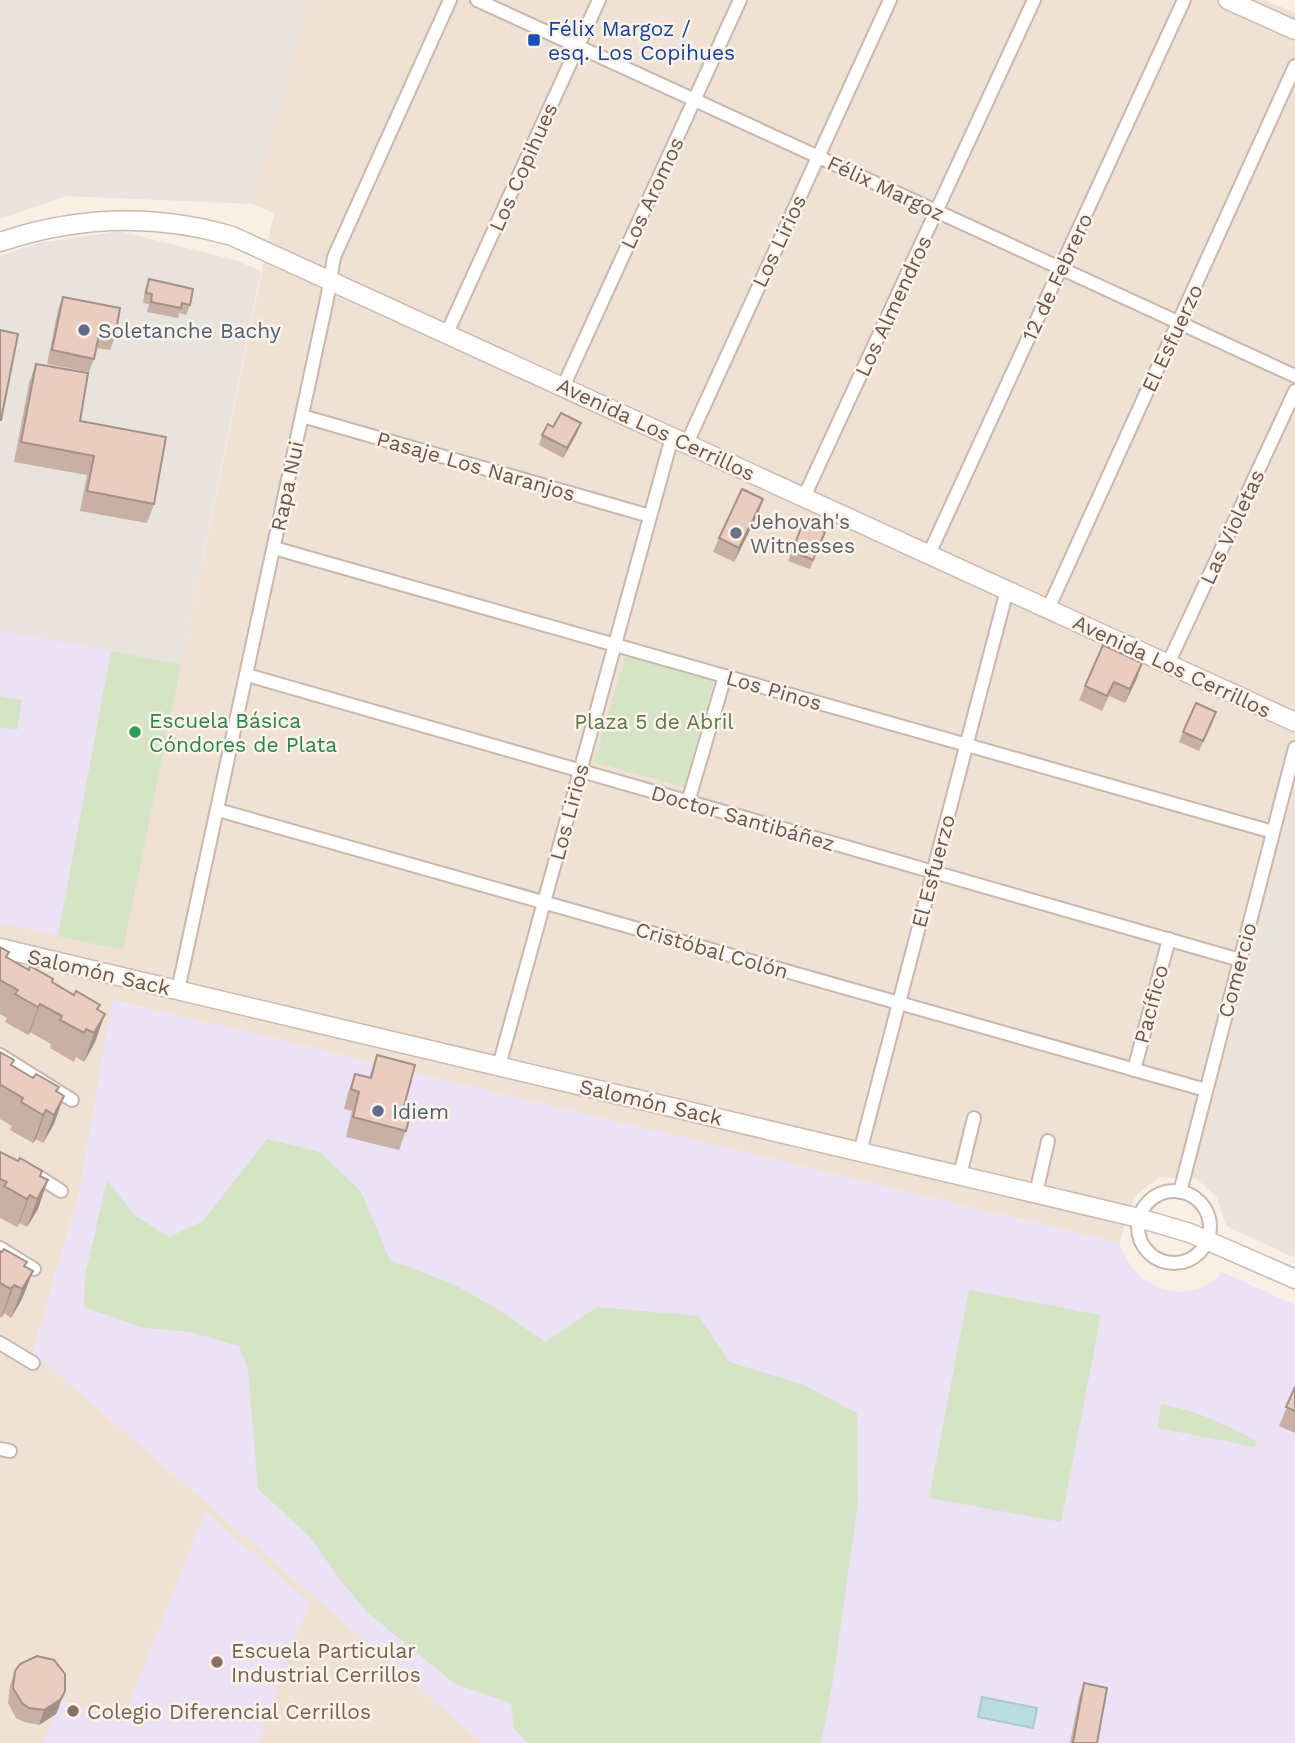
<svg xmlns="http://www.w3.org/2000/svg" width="1295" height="1743" font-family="'Work Sans',sans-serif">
	<rect width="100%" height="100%" fill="#f9efe5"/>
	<path fill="#efe1d4" d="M308 0H1265L1295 13V791L1197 1179 1159 1177 1135 1196 1119 1243 113 1000 80 1190 33 1352 483 1743H0V631L181 665 274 213 252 204Z"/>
	<g fill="#e9e3de">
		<path d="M0 0H308L252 204 66 196 0 219Z"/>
		<path d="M119 231 235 260 261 271 181 665 0 631V256L39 243Z"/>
		<path d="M1295 791V1258L1226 1226 1217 1198 1197 1179Z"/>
	</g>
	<g fill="#ece2f5">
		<path d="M0 631 111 651 58 936 0 923Z"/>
		<path d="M112 1000 1119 1243 1127 1260 1140 1277 1159 1288 1179 1292 1198 1289 1213 1282 1222 1272 1295 1305V1743H483L33 1352 80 1190Z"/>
		<path d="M205 1512 309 1602 258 1743H43L60 1699 122 1722Z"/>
	</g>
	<g fill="#d4e4c5">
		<path d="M111 651 181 665 123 950 58 936Z"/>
		<path d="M625 655 714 681 684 787 594 762Z"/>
		<path d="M0 696 22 700 17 730 0 727Z"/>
		<path d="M267 1139 320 1152 361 1192 390 1260 453 1284 499 1310 545 1342 597 1307 699 1316 729 1362 804 1385 857 1413 858 1503 833 1680 821 1743H528L514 1729 511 1703 455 1684 368 1613 340 1580 310 1537 258 1489 248 1369 239 1346 190 1332 144 1328 84 1307 85 1276 107 1180 134 1215 169 1237 203 1221Z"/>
		<path d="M969 1290 1101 1315 1061 1522 929 1498Z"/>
		<path d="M1161 1404C1194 1410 1227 1424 1256 1441L1255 1447 1158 1428Z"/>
	</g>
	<path fill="#bcdddf" stroke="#a4ccd0" stroke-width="2" d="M982 1697 1037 1708 1033 1728 978 1717Z"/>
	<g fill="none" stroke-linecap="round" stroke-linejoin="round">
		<g stroke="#c8b7ad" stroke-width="16">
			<g id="street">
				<path d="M477 0 1295 376"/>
				<path d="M447 333 599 0"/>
				<path d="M563 387 740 0"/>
				<path d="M302 416 650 516"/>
				<path d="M687 443 890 0"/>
				<path d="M804 497 1034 0"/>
				<path d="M274 548 1273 832"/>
				<path d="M929 554 1184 0"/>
				<path d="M1048 609 1295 66"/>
				<path d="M1168 664 1295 391"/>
				<path d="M247 675 1240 960"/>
				<path d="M688 802 725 676"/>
				<path d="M218 810 1206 1090"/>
				<path d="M178 990 327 299 334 257 450 0"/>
				<path d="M0 1055 72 1100"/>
				<path d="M499 1066 672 437"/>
				<path d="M1134 1070 1169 939"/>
				<path d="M860 1152 1007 590"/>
				<path d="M36 1175 61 1191"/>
				<path d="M960 1175 974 1118"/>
				<circle cx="1174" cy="1227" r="36"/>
				<path d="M1180 1192 1295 748"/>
				<path d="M1036 1193 1048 1141"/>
				<path d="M0 1248 34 1269"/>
				<path d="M0 1343 33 1363"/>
				<path d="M0 1449 10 1451"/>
			</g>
		</g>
		<g stroke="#cdb9ae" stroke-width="21">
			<g id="secondary">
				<path d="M1228 0 1295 30"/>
				<path d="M0 242C77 216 153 213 232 236L1295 722"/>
				<path d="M0 948 1139 1218 1190 1233 1295 1279"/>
			</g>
		</g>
		<use href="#street" stroke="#fff" stroke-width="12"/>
		<use href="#secondary" stroke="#fff" stroke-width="18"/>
	</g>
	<g fill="#c9b0a5">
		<path d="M149 279 190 305 186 315 179 313 178 318 147 312 149 304 143 303 145 289Z"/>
		<path d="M63 297 115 337 110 350 96 348 94 359 89 372 47 364 58 310Z"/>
		<path d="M36 364 80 421 154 504 147 523 80 511 87 475 14 462 29 383Z"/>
		<path d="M581 423 577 433 563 458 539 445 542 435Z"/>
		<path d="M763 499 758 514 734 562 713 552 719 538Z"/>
		<path d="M825 532 810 569 788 561 792 551Z"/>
		<path d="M1142 663 1137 678 1125 703 1109 696 1102 711 1079 700 1085 686Z"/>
		<path d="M1213 722 1199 751 1179 742 1183 732Z"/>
		<path d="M0 947 7 957 105 1014 95 1042 84 1062 76 1057 74 1062 50 1048 51 1044 30 1032 28 1035 5 1022 7 1018 0 1014Z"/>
		<path d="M0 1052 12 1065 33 1078 59 1087 57 1092 54 1124 43 1143 36 1139 33 1143 10 1130 12 1126 0 1119Z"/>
		<path d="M377 1055 403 1110 406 1131 399 1150 346 1137 352 1111 344 1109 348 1093 355 1074 369 1078Z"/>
		<path d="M0 1152 41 1176 38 1209 27 1227 19 1223 17 1227 0 1218Z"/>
		<path d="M0 1251 33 1271 22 1299 11 1318 4 1313 1 1318 0 1317Z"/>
		<path d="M1295 1387V1433L1279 1426Z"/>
		<path d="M15 1671 60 1706 56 1714 39 1725 24 1722 16 1718 8 1703 10 1685Z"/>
		<path d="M1084 1683 1097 1743H1070L1079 1698Z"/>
	</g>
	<g fill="#a49086">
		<path d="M581 423 577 433 563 458 567 448Z"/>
		<path d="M763 499 758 514 734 562 739 548Z"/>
		<path d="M1142 663 1137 678 1125 703 1130 689Z"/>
		<path d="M40 1004 30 1032 28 1035 38 1007Z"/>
		<path d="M105 1014 95 1042 84 1062 94 1033Z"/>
		<path d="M64 1096 54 1124 43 1143 54 1115Z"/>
		<path d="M46 1110 36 1139 33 1143 43 1115Z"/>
		<path d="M48 1180 38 1209 27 1227 37 1199Z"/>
		<path d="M30 1195 19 1223 17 1227 27 1199Z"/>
		<path d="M33 1271 22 1299 11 1318 22 1289Z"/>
		<path d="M14 1285 4 1313 1 1318 11 1289Z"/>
		<path d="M65 1691 56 1714 39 1725 44 1710Z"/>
	</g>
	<g fill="#eacdc0" stroke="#a49086" stroke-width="2">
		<path d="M149 279 193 289 190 305 182 303 181 308 151 302 152 294 146 293Z"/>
		<path d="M63 297 120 308 115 337 99 334 94 359 52 350Z"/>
		<path d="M0 330 18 334 1 420H0Z"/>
		<path d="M36 364 88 373 80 421 166 437 154 504 87 491 94 456 21 442Z"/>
		<path d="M561 413 581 423 567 448 542 435 548 424 553 427Z"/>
		<path d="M742 489 763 499 739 548 719 538Z"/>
		<path d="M803 523 825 532 813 560 792 551Z"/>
		<path d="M1103 645 1142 663 1130 689 1114 682 1107 696 1085 686Z"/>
		<path d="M1196 703 1216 712 1203 741 1183 732Z"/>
		<path d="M0 947 9 952 6 957 29 970 30 966 53 979 52 982 74 995 76 991 100 1005 97 1009 105 1014 94 1033 86 1029 84 1033 60 1020 62 1016 40 1004 38 1007 15 994 18 990 0 980Z"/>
		<path d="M0 1052 14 1060 11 1065 33 1078 36 1074 59 1087 56 1091 64 1096 54 1115 46 1110 43 1115 21 1102 23 1098 1 1085 0 1086Z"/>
		<path d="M377 1055 415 1065 403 1110 411 1112 406 1131 353 1117 359 1092 351 1089 355 1074 371 1078Z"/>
		<path d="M0 1152 18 1161 20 1158 42 1171 40 1176 48 1180 37 1199 30 1195 27 1199 4 1186 7 1182 0 1179Z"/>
		<path d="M4 1249 27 1262 24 1266 33 1271 22 1289 14 1285 11 1289 0 1283V1251L2 1252Z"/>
		<path d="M1295 1387V1411L1286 1407Z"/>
		<path d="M37 1656 54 1660 65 1674V1691L61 1699 44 1710 29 1708 22 1703 13 1688 15 1671 20 1664Z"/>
		<path d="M1084 1683 1107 1688 1097 1743H1073Z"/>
	</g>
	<rect fill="#1a4fb4" stroke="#fcf4ea" stroke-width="2.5" x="527" y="33" width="14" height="14" rx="3.5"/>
	<g fill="#5c6f8a" stroke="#fcf4ea" stroke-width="2.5">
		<circle cx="84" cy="330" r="7"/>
		<circle cx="378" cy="1111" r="7"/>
	</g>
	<circle fill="#6b7280" stroke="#fcf4ea" stroke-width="2.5" cx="736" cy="533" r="7"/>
	<circle fill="#2e9e5b" stroke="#fcf4ea" stroke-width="2.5" cx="135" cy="732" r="7"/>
	<g fill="#8d6e63" stroke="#fcf4ea" stroke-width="2.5">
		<circle cx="217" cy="1662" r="7"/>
		<circle cx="73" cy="1711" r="7"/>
	</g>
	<g text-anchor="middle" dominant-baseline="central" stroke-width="5" stroke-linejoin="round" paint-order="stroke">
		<g font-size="21" fill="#164399" stroke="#fcf4ea" text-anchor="start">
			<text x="548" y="28">Félix Margoz /<tspan x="548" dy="24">esq. Los Copihues</tspan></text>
		</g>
		<g font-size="21" fill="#6e564e" stroke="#fcf4ea">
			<text transform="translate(523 167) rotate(-66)">Los Copihues</text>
			<text transform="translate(886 188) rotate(25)">Félix Margoz</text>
			<text transform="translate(652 193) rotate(-65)">Los Aromos</text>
			<text transform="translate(779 241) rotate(-65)">Los Lirios</text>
			<text transform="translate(1057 277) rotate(-65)">12 de Febrero</text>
			<text transform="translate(893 306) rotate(-65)">Los Almendros</text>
			<text transform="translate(1172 338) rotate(-65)">El Esfuerzo</text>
			<text transform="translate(656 429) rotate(25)">Avenida Los Cerrillos</text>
			<text transform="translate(476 466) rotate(16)">Pasaje Los Naranjos</text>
			<text transform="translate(287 486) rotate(-78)">Rapa Nui</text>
			<text transform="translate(1232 527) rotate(-65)">Las Violetas</text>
			<text transform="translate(1172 666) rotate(25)">Avenida Los Cerrillos</text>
			<text transform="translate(774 690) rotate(16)">Los Pinos</text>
			<text transform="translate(569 812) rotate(-75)">Los Lirios</text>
			<text transform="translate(743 818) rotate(16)">Doctor Santibáñez</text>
			<text transform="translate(933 871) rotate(-75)">El Esfuerzo</text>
			<text transform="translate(712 950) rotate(16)">Cristóbal Colón</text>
			<text transform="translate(1237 970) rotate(-75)">Comercio</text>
			<text transform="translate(99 972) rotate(13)">Salomón Sack</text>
			<text transform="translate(1151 1004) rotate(-75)">Pacífico</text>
			<text transform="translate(651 1102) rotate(13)">Salomón Sack</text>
		</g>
		<g font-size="21" fill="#4e5e75" stroke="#fcf4ea" text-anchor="start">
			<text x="98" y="330">Soletanche Bachy</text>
			<text x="392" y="1111">Idiem</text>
		</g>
		<g font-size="21" fill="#5b616d" stroke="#fcf4ea" text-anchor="start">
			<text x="750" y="521">Jehovah's<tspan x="750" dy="24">Witnesses</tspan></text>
		</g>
		<g font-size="21" fill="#27864d" stroke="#fcf4ea" text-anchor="start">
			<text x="149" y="720">Escuela Básica<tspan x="149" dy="24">Cóndores de Plata</tspan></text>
		</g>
		<g font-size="21" fill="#5b784b" stroke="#fcf4ea">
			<text x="654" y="721">Plaza 5 de Abril</text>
		</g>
		<g font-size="21" fill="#785e54" stroke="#fcf4ea" text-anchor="start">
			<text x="231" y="1650">Escuela Particular<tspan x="231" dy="24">Industrial Cerrillos</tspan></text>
			<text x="87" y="1711">Colegio Diferencial Cerrillos</text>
		</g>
	</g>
</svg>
